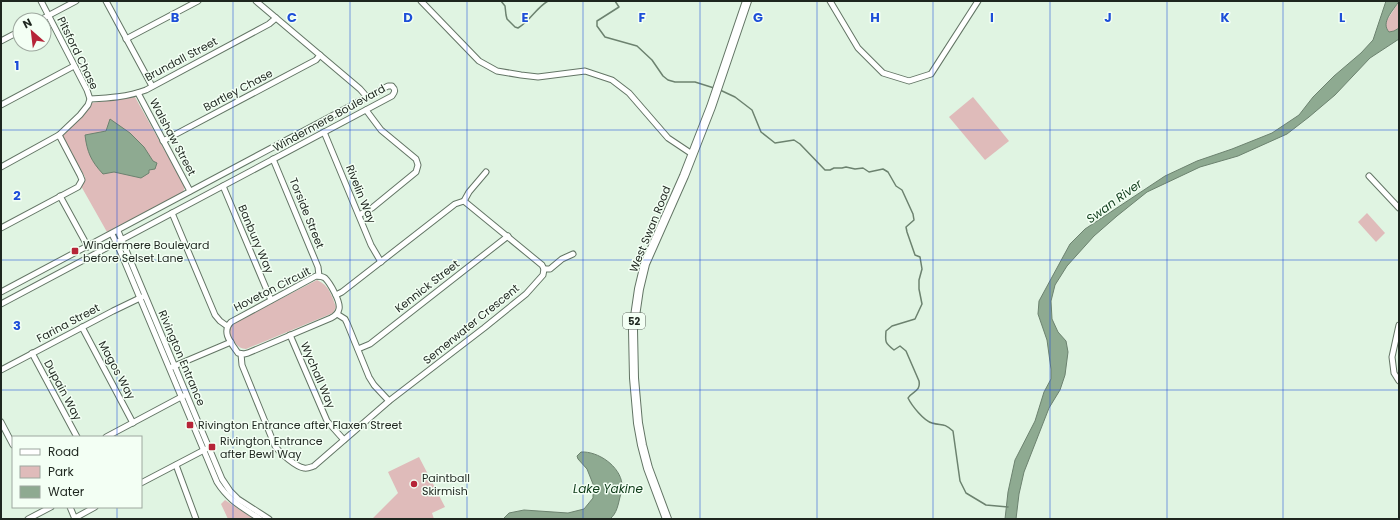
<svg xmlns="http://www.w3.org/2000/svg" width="1400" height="520" font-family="Poppins,sans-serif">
	<rect width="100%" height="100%" fill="#e0f4e2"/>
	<g fill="#dfbbba">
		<path d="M1399 2V28L1394 31 1389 32 1386 28 1385 23Z"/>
		<path d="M135 97 185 187 183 192 107 232 81 186 85 177 61 135 84 115 91 103Z"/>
		<path d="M973 97 1009 141 985 160 949 117Z"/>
		<path d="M1367 213 1385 233 1376 242 1358 222Z"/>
		<path d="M317 280C329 285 332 296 336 307L333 313 246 349C237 349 233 340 229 333L230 327 236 322Z"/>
		<path d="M419 457 445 507 432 513 434 519H372L398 493 388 472Z"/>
		<path d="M225 500 254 519H228L221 504Z"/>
	</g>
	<g fill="#8eaa91" stroke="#6c826f">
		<path d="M1386 1H1399C1394 10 1380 22 1389 32L1394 31 1399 28V39L1370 58 1335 95 1309 117 1287 134 1238 156 1200 167 1147 192 1117 216 1094 236 1067 266 1055 285 1051 301 1052 319 1058 332 1066 341 1068 352 1065 375 1060 390 1049 408 1024 472 1019 494 1016 519H1005L1008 492 1015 460 1035 421 1044 392 1051 379V369L1047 340 1038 314 1039 301 1070 244 1085 229 1165 176 1197 161 1232 149 1272 133 1299 115 1313 97 1334 76 1361 53 1373 40Z"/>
		<path d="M110 119 130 133 144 147 153 161 157 163 155 169 149 170V173L141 178 114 172 103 174C91 161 87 152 85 135L106 131Z"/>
		<path d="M581 452C598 451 620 466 622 484 623 489 621 492 620 497 618 505 617 513 610 519H503L509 513 524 510 568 513 584 509 593 498V484L587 469 578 459 577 456Z"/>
	</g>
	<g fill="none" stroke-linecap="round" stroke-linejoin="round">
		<g stroke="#6c826f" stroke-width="1.5">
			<path d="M501 1 505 6 506 15 507 19 515 27 518 28C530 21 536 8 548 1"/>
			<path d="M615 1 619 7 597 21V26L605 37 637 46 652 60 663 76 668 80 675 82H695L714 88"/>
			<path d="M720 90 735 97 752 110 761 132 775 143 794 140 800 144 825 170H830L834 168H842L846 167 855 169 863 168 869 172 883 169 888 172 896 186 902 190 913 214 914 220 906 227 907 232 915 255 920 257 922 269 919 280V289L922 304 915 319 892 326 886 331C885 342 885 343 894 350L900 346 906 351 919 381C921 392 912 391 908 398 912 406 924 421 932 423 942 426 943 422 953 431L960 481 966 493 986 505 1008 507"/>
		</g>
		<g stroke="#637565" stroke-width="7">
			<g id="street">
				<path d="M106 1 152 86"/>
				<path d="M256 1 360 89 367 97"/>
				<path d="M421 1 479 61 497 71 521 75 538 77 585 71 612 80 629 93 668 138 692 154"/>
				<path d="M830 1 858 48 883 73 909 81 931 74 978 1"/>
				<path d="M40 20 76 1"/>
				<path d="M126 39 198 1"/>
				<path d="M1 41 20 31"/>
				<path d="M138 93 190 191"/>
				<path d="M90 99C109 98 127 97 146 90L269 24 276 18"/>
				<path d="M1 105 74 66"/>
				<path d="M324 132 371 245 381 262"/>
				<path d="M163 141 316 60 320 55"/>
				<path d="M273 159 318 267 319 276"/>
				<path d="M1 167 59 135 80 115 88 105 90 99 87 90 41 1"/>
				<path d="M1369 176 1399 208"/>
				<path d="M223 186 271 300"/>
				<path d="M60 196 88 247"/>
				<path d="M464 201 469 192 486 172"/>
				<path d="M172 213 215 315 220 321 227 326"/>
				<path d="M359 215 372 208 416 172 418 165 416 159 381 130 366 110"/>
				<path d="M1 228 78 187 82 180 80 175 59 135"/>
				<path d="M118 231 222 479 230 491 238 499 269 519"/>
				<path d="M112 234 121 253 217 482C229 501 242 507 260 519"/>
				<path d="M544 269H550L562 259 573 254"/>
				<path d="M316 276C319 276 322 276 325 278 330 283 341 302 339 309 338 314 335 316 331 318L248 353 244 354 238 353C231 343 221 332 231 322Z"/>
				<path d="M1 292 388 86H392C396 90 395 92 392 96L1 304"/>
				<path d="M337 314 345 319 347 323 369 377 374 385 389 401"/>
				<path d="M1399 325 1392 357 1394 373 1399 381"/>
				<path d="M82 327 133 423"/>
				<path d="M290 335 327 421 344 440"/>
				<path d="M358 349 370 344 508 236"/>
				<path d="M32 353 77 437"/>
				<path d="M241 354 242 365 275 446C280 453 296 467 304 468 307 469 311 467 314 466L389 401 484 328 526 294 543 275 544 269 542 265 464 201 455 204 342 292 336 295"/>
				<path d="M172 367 231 342"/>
				<path d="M1 370 113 311 142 297"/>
				<path d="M1 422 13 445"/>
				<path d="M106 437 183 396"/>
				<path d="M176 465 196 519"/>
				<path d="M141 483 206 449"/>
				<path d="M70 507 75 519"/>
				<path d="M75 518 95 507"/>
				<path d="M28 519 51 507"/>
			</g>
		</g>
		<g stroke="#637565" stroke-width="10">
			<path id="primary" d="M667 519 648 468 642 445 638 423 634 378 633 330 639 289 645 264 684 176 711 107 747 1"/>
		</g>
		<use href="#street" stroke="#fff" stroke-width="5"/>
		<use href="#primary" stroke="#fff" stroke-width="8"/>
	</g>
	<path fill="none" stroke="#1d4ed8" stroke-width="1" stroke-opacity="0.55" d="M117 1V437M233 1V519M350 1V519M467 1V519M583 1V519M700 1V519M817 1V519M933 1V519M1050 1V519M1167 1V519M1283 1V519M1 130H1399M1 260H1399M1 390H1399M117 507V519"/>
	<g fill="#b62438" stroke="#f3fff4" stroke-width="1.5">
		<rect x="71" y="247" width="8" height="8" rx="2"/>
		<rect x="186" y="421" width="8" height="8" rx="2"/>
		<rect x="208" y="443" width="8" height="8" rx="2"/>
		<circle cx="414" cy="484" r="4"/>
	</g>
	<g text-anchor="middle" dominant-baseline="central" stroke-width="3" stroke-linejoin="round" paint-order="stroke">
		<rect fill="#f3fff4" stroke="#5e675f" stroke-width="1" x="623" y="313" width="22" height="16" rx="3"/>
		<g font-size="10" font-weight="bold" fill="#1e261f">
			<text x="634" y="321">52</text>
		</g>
		<g font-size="11" fill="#1e261f" stroke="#f3fff4">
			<text transform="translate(78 53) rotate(64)">Pitsford Chase</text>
			<text transform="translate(181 59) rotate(-28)">Brundall Street</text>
			<text transform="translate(238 90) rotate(-28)">Bartley Chase</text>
			<text transform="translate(329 118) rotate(-29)">Windermere Boulevard</text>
			<text transform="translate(173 137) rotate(62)">Walshaw Street</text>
			<text transform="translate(361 194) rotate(68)">Rivelin Way</text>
			<text transform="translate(307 213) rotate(68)">Torside Street</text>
			<text transform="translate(650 229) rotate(-68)">West Swan Road</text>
			<text transform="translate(256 239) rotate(67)">Banbury Way</text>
			<text transform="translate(427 286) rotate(-38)">Kennick Street</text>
			<text transform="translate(272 289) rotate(-27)">Hoveton Circuit</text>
			<text transform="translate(68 323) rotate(-28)">Farina Street</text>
			<text transform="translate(471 324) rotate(-39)">Semerwater Crescent</text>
			<text transform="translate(182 358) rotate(67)">Rivington Entrance</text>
			<text transform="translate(117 370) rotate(62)">Magos Way</text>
			<text transform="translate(318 375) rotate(67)">Wychall Way</text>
			<text transform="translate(63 390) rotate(62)">Dupain Way</text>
		</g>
		<g font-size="11" fill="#1e261f" stroke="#f3fff4" text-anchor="start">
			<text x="83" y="245">Windermere Boulevard<tspan x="83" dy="13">before Selset Lane</tspan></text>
			<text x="198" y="425">Rivington Entrance after Flaxen Street</text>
			<text x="220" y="441">Rivington Entrance<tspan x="220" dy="13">after Bewl Way</tspan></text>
			<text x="422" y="478">Paintball<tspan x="422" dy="13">Skirmish</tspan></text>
		</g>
		<g font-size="12" font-style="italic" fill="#0e3b19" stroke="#f3fff4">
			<text transform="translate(1114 201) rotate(-36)">Swan River</text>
			<text x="608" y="488">Lake Yakine</text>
		</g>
	</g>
	<g font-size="13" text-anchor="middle" font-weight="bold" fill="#1d4ed8" stroke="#f3fff4" stroke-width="3" stroke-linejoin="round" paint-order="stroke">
		<text x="175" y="22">B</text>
		<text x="292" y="22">C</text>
		<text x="408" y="22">D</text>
		<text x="525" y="22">E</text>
		<text x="642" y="22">F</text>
		<text x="758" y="22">G</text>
		<text x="875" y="22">H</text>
		<text x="992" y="22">I</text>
		<text x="1108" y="22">J</text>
		<text x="1225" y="22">K</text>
		<text x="1342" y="22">L</text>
		<text x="17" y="70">1</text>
		<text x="17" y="200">2</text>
		<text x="17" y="330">3</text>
	</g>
	<rect width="1400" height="520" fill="none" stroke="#1e261f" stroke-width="4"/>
	<rect x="12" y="436" width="130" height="72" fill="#f3fff4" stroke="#9ea89f"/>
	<rect x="20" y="449" width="20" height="6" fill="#ffffff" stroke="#9ea89f"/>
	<text x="48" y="456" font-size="12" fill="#1e261f">Road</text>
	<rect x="20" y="466" width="20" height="12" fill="#dfbbba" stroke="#9ea89f"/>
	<text x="48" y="476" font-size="12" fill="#1e261f">Park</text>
	<rect x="20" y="486" width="20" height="12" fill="#8eaa91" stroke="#9ea89f"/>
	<text x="48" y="496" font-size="12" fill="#1e261f">Water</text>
	<g transform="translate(32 32) rotate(332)"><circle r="19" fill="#f3fff4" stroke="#9ea89f"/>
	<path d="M0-3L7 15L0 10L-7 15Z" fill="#b62438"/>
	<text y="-6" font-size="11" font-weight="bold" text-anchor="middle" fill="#1e261f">N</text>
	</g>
</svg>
